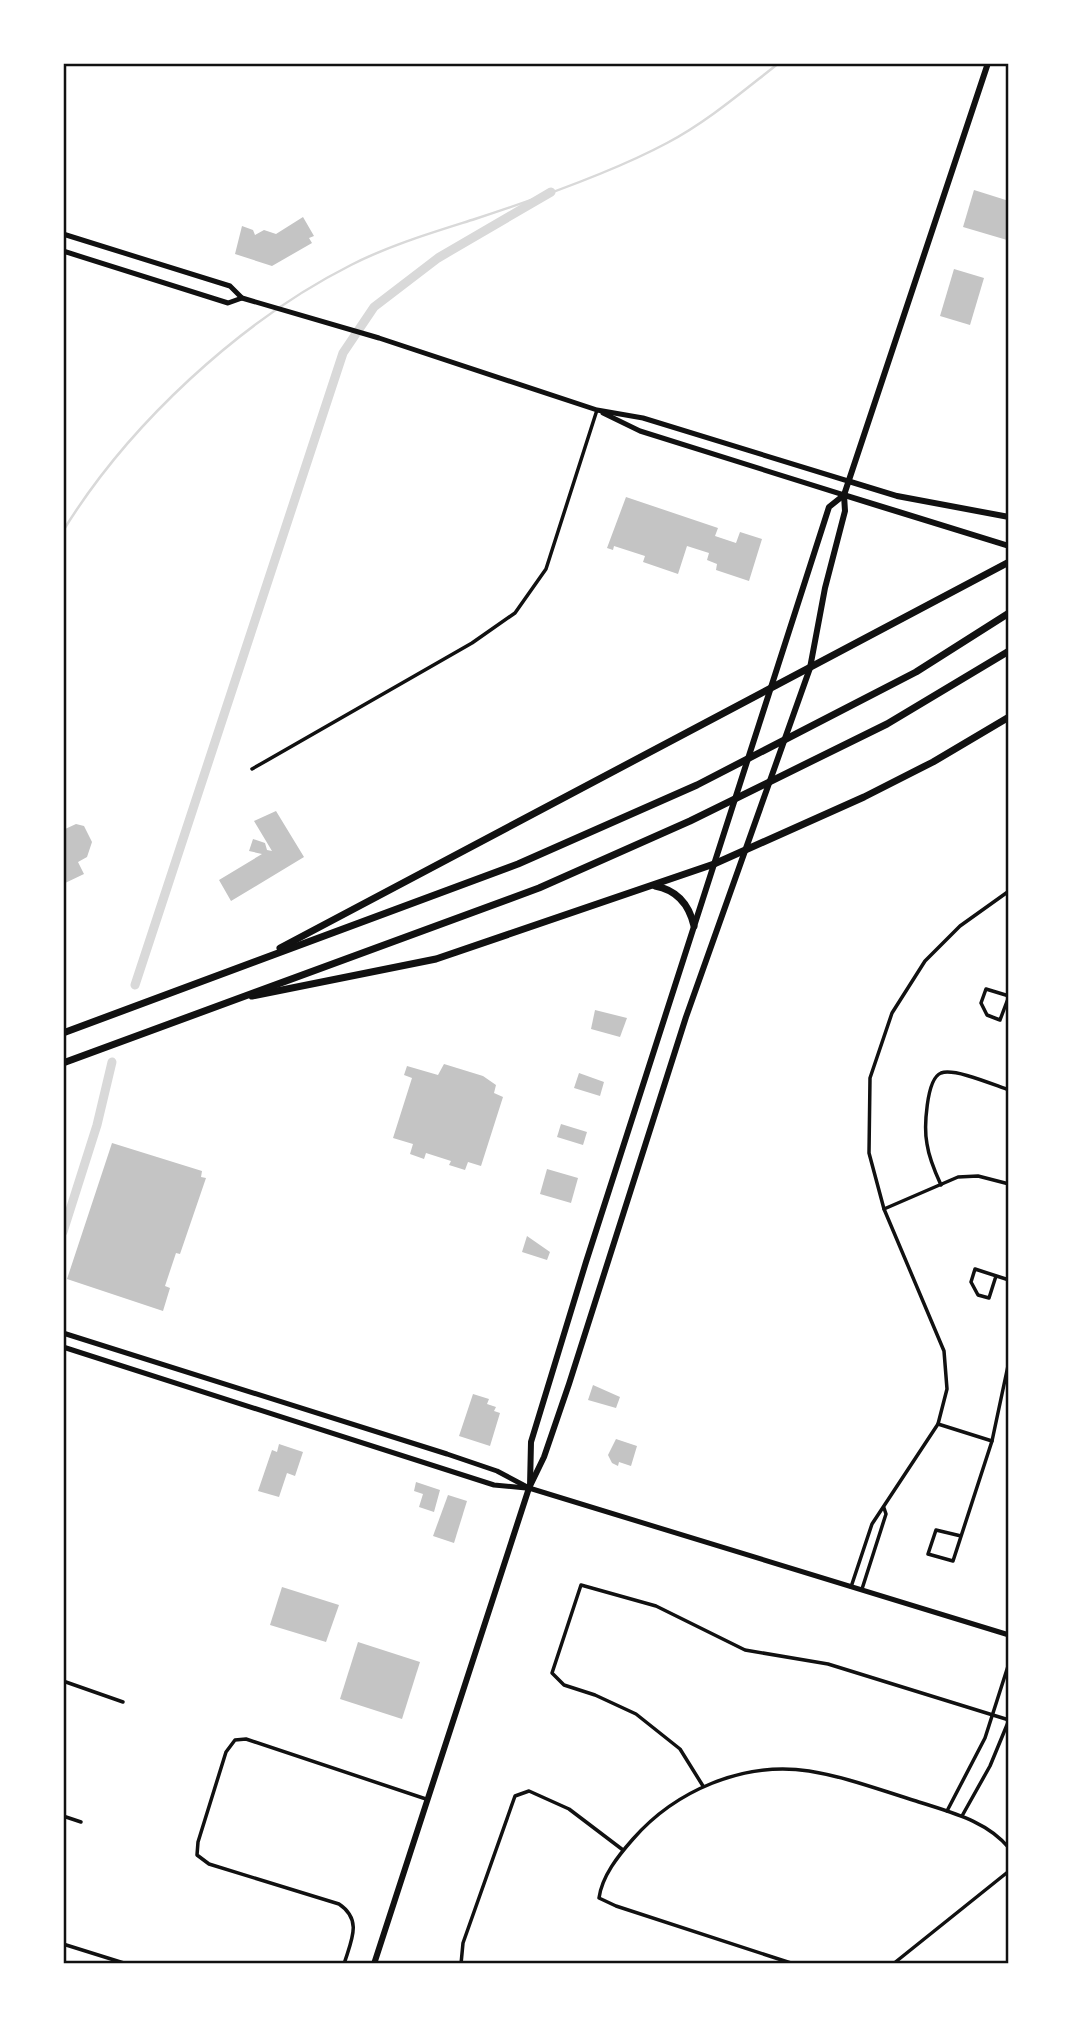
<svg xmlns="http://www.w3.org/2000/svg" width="1072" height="2027" font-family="Merriweather,serif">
	<rect width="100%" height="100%" fill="#fff"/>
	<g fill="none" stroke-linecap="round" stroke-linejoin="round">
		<path stroke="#d9d9d9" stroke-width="2.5" d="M63 531C128 425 240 321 351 265 390 245 434 232 475 219 536 199 611 173 667 143 707 122 743 91 779 63"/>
		<g stroke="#d9d9d9" stroke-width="9">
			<path d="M135 985 343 353 374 307 438 258 551 192"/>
			<path d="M63 1232 97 1125 112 1062"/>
		</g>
	</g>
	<g fill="#c4c4c4">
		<path d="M974 190 1009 201 1007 240 963 227Z"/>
		<path d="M303 217 314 236 309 238 312 243 272 266 235 254 242 226 253 230 255 235 264 230 276 234Z"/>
		<path d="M954 269 984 278 970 325 940 316Z"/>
		<path d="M626 497 718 528 715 536 736 543 740 532 762 539 749 581 716 570 717 564 707 560 709 553 687 546 678 574 643 562 645 556 614 546 613 550 607 548Z"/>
		<path d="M276 811 304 857 231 901 219 880 262 854 249 851 253 839 265 843 267 850 272 851 254 821Z"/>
		<path d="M76 824 84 826 92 842 87 857 78 862 84 874 63 884V830Z"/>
		<path d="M595 1010 627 1018 620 1037 591 1029Z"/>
		<path d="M444 1064 483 1076 496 1085 494 1093 503 1097 481 1166 468 1162 465 1170 449 1165 451 1161 426 1153 424 1159 410 1154 413 1144 393 1138 412 1078 404 1075 407 1066 438 1075Z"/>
		<path d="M579 1073 604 1082 600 1096 574 1088Z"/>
		<path d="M561 1124 587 1132 583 1145 557 1137Z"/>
		<path d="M112 1143 202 1171 201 1177 206 1178 180 1254 176 1253 165 1286 170 1288 163 1311 67 1279Z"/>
		<path d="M547 1169 578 1178 571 1203 540 1194Z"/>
		<path d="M527 1236 550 1252 547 1260 522 1252Z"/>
		<path d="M593 1385 620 1397 616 1408 588 1400Z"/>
		<path d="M473 1394 489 1399 487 1404 496 1407 494 1411 500 1413 490 1446 459 1436Z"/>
		<path d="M616 1439 637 1446 631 1466 619 1462 618 1466 612 1463 608 1455Z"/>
		<path d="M279 1444 303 1452 295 1476 287 1473 279 1497 258 1491 272 1450 277 1452Z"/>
		<path d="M416 1482 440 1490 434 1512 419 1507 423 1494 414 1491Z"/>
		<path d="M448 1495 467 1501 454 1543 433 1536Z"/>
		<path d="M282 1587 339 1605 326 1642 270 1625Z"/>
		<path d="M358 1642 420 1662 402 1719 340 1699Z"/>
	</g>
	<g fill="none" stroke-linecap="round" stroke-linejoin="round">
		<g stroke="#111" stroke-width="3.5">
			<path d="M252 769 472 643 515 613 546 569 597 410"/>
			<path d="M1009 996 986 989 981 1003 987 1015 1000 1020 1009 996"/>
			<path d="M941 1185C935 1172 929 1158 927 1144 924 1129 926 1079 941 1073 955 1068 994 1085 1009 1090"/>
			<path d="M884 1209 958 1177 978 1176 1009 1184"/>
			<path d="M996 1276 989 1298 978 1295 971 1282 975 1269 1009 1280"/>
			<path d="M938 1424 992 1441"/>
			<path d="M961 1536 936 1530 928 1554 953 1561 992 1441 1009 1361"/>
			<path d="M851 1587 872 1524 938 1424 947 1389 944 1351 884 1209 869 1153 870 1078 892 1013 925 961 960 926 1009 891"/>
			<path d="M862 1589 886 1514 884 1508"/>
			<path d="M63 1681 123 1702"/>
			<path d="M703 1786 680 1749 636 1714 595 1695 564 1685 552 1673 581 1585 656 1606 745 1650 828 1664 1009 1720"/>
			<path d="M947 1811 985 1738 1009 1663"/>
			<path d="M63 1816 81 1822"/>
			<path d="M962 1816 990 1766 1009 1720"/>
			<path d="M63 1944 127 1964"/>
			<path d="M344 1964C351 1941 363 1920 339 1904L209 1864 197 1855 198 1842 226 1752 235 1740 246 1739 426 1799"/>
			<path d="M461 1964 463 1943 515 1796 529 1791 569 1809 623 1850"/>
			<path d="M794 1964 616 1906 599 1898C602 1876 618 1856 633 1839 675 1791 743 1761 809 1771 846 1777 880 1790 916 1801 949 1812 986 1820 1009 1848"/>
			<path d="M893 1964 1009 1871"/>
		</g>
		<g stroke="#111" stroke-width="5">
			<path d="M63 234 230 286 242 298 379 338 597 410 643 418 848 481"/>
			<path d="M63 251 228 303 242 298"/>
			<path d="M603 413 640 431 844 495"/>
			<path d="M63 1333 447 1454 497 1471 529 1488 1009 1635"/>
			<path d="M63 1347 494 1485 526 1488"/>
		</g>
		<g stroke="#111" stroke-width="6">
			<path d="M848 481 897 496 1009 517"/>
			<path d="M844 495 1009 546"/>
			<path d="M530 1486 531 1442 586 1262 829 507 844 495"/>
			<path d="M374 1964 529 1488 544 1457 569 1384 686 1017 810 668 825 588 845 511 844 495 988 63"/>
		</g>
		<g stroke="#111" stroke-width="7">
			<path d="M655 886C677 890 689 904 694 926"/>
			<path d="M280 948 1009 562"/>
			<path d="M252 996 436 959 714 864 864 797 933 762 1009 717"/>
			<path d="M63 1033 518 864 697 785 916 672 1009 613"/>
			<path d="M63 1063 539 888 690 821 887 724 1009 651"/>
		</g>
	</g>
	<rect width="1072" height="2027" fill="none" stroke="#ffffff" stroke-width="130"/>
	<rect x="65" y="65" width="942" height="1897" fill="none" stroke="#111" stroke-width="2.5"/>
</svg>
